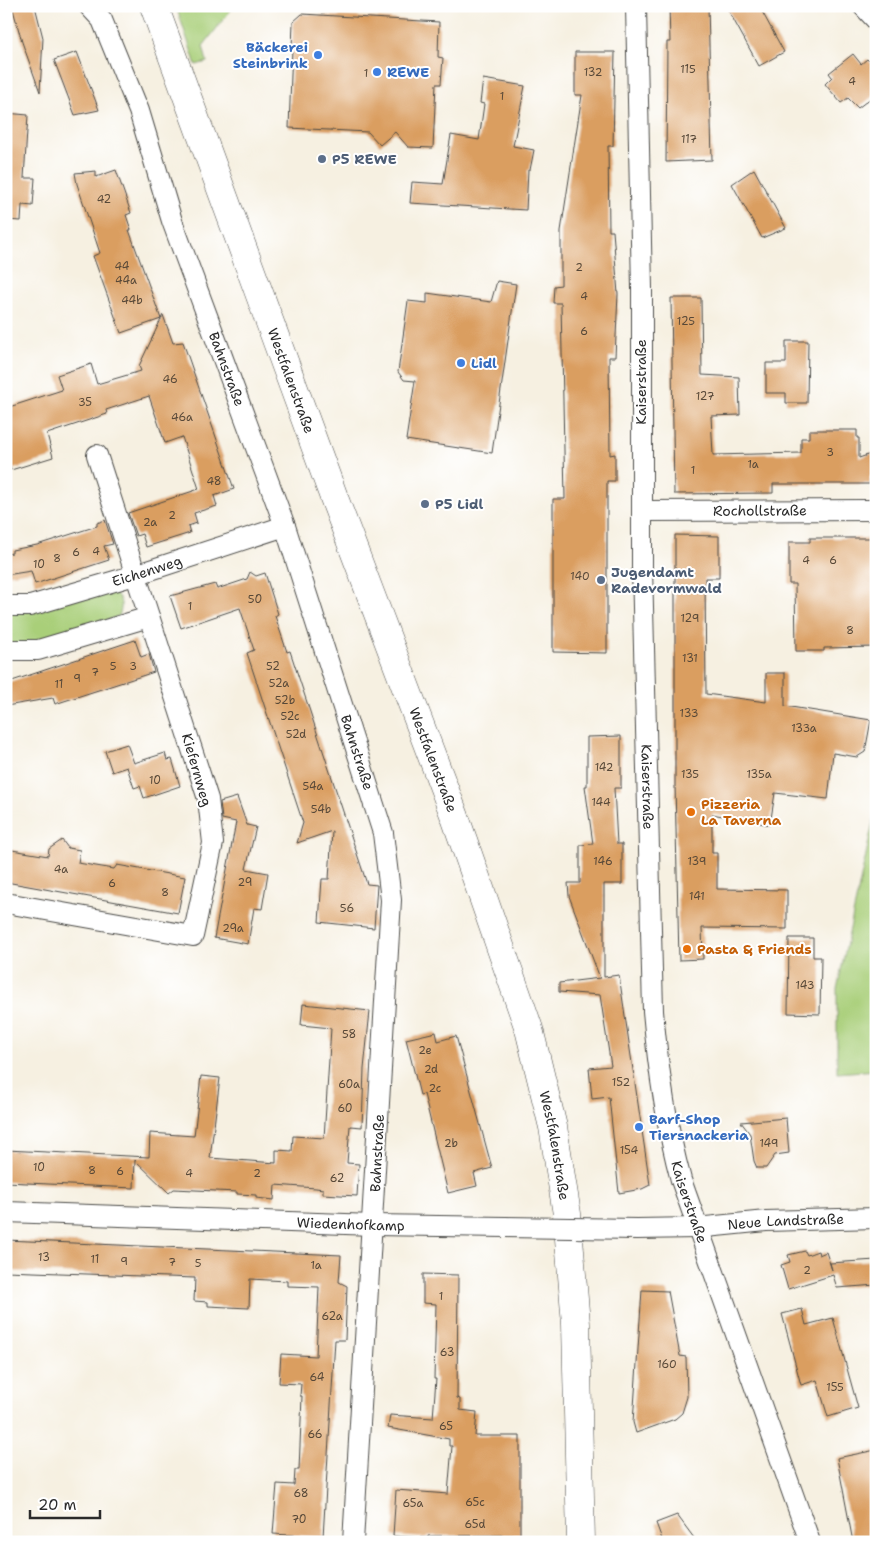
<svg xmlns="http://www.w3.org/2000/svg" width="882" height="1548" font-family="'Shantell Sans',sans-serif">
	<rect width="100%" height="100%" fill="#fff"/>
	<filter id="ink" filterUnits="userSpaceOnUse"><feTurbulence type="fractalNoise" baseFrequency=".02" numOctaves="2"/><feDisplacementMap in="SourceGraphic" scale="10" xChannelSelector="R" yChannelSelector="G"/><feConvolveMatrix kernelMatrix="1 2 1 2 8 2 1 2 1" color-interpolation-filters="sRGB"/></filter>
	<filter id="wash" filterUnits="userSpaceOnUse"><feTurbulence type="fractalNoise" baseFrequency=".0096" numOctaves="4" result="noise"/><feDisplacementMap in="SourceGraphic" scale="20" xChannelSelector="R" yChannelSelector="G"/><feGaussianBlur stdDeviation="1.12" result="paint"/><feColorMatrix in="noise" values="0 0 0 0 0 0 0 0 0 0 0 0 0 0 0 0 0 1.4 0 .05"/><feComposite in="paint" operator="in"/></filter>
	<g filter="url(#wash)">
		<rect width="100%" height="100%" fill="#f6f0e1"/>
		<g fill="#a9cf79" stroke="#6a7d52">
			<path d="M176 6H234L203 46 207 62 196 65Z"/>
			<path d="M113 592C122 597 123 607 119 616L50 642 6 646V611Z"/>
			<path d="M876 808V1070L837 1073V989Z"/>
		</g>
		<g id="blocks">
			<g fill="#da9e60">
				<path d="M12 6H35L43 38 40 92 22 42Z"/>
				<path d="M669 6H708L712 160 666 162 667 42H670Z"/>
				<path d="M726 6H759L784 52 759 66Z"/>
				<path d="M302 14 439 22 438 57 443 58 441 84H436L433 148 408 147 395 132 380 145 368 132 289 128 293 22Z"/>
				<path d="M77 52 99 110 75 115 54 60Z"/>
				<path d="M575 52H615L613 146H608L609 231H613L618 294 615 357H609L610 455 615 454V481H607V653L553 652V499H565L561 303H553L554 286 561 285V231L582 95H575Z"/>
				<path d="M853 54 861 64 867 59 876 68V94L858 108 848 98 841 103 825 84 832 77 829 73Z"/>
				<path d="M483 79 525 86 513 146 534 150 530 170H528L526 210 410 203 412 182 443 184 451 135 479 140 484 104 480 103Z"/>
				<path d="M6 113 28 115 24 178H35L33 206 22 205 21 221 6 220Z"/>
				<path d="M754 169 786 228 762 238 732 184Z"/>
				<path d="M116 170 131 213 126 215 131 230H129L161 319 121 333 93 256 100 253 77 184 75 173 96 171V177Z"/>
				<path d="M497 281 516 284 492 453 406 440 415 381 404 380 398 372 408 301 427 303V293L491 302Z"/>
				<path d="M671 298H701L702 375 739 377 740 415 711 416 713 455 801 453V438H809V430H857V438H859V458L876 452V474L870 477V484H773V493L674 494Z"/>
				<path d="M163 315 173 343 183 342 234 489 214 496 217 506 194 513 197 523 188 526 190 533 146 547 142 534 136 536 128 513 199 489 182 437 165 443 149 396 106 410 107 414 47 434 53 457 11 470 6 457V408L62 390 57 375 91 364 97 384 141 371 139 366Z"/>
				<path d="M786 341H808L807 403H786V393H766V363H786Z"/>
				<path d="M105 520 113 544 104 546 109 560 35 584 31 571 6 575V554L12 553V550L37 545 97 526V523Z"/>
				<path d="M675 535 719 536V578H705L706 694 766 702V673H785V706L871 720 865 752 857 757 833 753 828 799 775 793 770 825 712 814V853H717V889L787 890V929L702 928 703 959 679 960 675 785Z"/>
				<path d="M810 538H876V647L824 648V651H796L795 584H789V542H810Z"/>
				<path d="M250 572 256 576 265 573 278 614 275 616 287 652 290 651 367 884 377 885 374 928 319 922 322 879H329L332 831 297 843 303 823 247 653 254 650 240 608 181 628 170 596 215 584 217 589 247 579Z"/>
				<path d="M135 640 141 657 149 654 154 672 55 704 53 698 6 706V683Z"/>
				<path d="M621 736V788H614L617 844H622V884H604V977L619 975 650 1185 642 1189 619 1193 609 1097 592 1099 589 1068 611 1066 600 995 559 992V983L600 978 569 896 568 883H580V845L593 844 585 786H587V737Z"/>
				<path d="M127 744 134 763 165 753 167 760 172 759 180 786 144 798 140 786 134 788 127 767 112 772 105 751Z"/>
				<path d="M237 797 247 825 256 827 246 869 268 873 262 909 254 908 248 944 214 938 236 822 222 819 220 802Z"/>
				<path d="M62 840 68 848 80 850 78 863 114 869 117 865 185 877 178 913 6 882V849L48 856 49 849Z"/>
				<path d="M789 938H813V957H821L820 1014 788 1013Z"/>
				<path d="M303 1004 370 1011 364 1069 362 1127 350 1126 347 1163 359 1164 357 1196 323 1194V1189L316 1188 275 1185 274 1200 256 1198V1195L237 1194V1192L174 1189 169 1193 135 1160 134 1188 6 1182V1150L149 1157 150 1133 194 1136 201 1076 220 1078 210 1158 276 1163V1150L292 1151 293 1136 324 1138 331 1028 301 1025Z"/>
				<path d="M436 1032 438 1041 456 1036 492 1168 474 1173 477 1186 448 1193 424 1094 420 1095 406 1039Z"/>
				<path d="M786 1118 789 1153 775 1155 766 1168H757L754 1161 750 1134 741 1122Z"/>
				<path d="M6 1240 341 1255 339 1282 347 1286 345 1340H335L323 1537 273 1534 277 1484 294 1485 295 1470H299L302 1396H300L301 1384 279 1383 281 1354 316 1356 319 1287 287 1286V1281L250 1279 249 1308 208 1306V1302L194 1301 195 1278 6 1271Z"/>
				<path d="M805 1251 807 1255 818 1251 819 1255 826 1252 832 1270 830 1263 876 1260V1285L837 1288 833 1275 788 1289 781 1265 790 1262 788 1255Z"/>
				<path d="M423 1274 458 1275 457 1398 460 1399V1410L477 1412 475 1436H520V1535L428 1536V1538L393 1536 396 1490 448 1494 452 1446H449V1439L388 1428 390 1415 433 1418 436 1379H434L436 1304 423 1303Z"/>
				<path d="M642 1290 668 1291 680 1356 686 1357 687 1397 682 1413 675 1419 636 1433 633 1422Z"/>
				<path d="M802 1309 806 1325 833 1318 858 1408 828 1417 817 1380 801 1385 782 1314Z"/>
				<path d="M876 1450V1542H853L837 1458Z"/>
				<path d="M677 1515 697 1542H663L656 1523Z"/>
			</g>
		</g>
	</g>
	<g filter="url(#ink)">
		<use href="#blocks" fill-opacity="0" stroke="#494946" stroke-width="1"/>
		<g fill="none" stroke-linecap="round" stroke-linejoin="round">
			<g stroke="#494946" stroke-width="22">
				<g id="minor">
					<path id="s1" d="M89 6 102 20 139 111 172 221 285 526 383 833 391 900 353 1542"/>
					<path id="s2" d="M636 6 642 289V567L653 1011C658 1068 666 1125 681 1180L810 1542"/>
					<path d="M863 6 876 20"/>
					<path id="s3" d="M642 511 876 510"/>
					<path id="s4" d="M6 606H30L135 575 285 526"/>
					<path d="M6 650H38L149 617"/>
					<path d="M6 903 193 936 213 843 208 799 97 455"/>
					<path id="s5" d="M6 1212 373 1225 505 1227"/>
					<path id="s6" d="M637 1229 696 1228 766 1221 876 1218"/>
				</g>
			</g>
			<g stroke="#494946" stroke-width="29">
				<g id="primary">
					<path id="s7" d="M154 6 336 503 455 817 529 1029 553 1127 567 1214 576 1324 581 1542"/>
				</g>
			</g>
			<use href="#minor" stroke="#fff" stroke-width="20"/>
			<use href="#primary" stroke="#fff" stroke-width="28"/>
			<g stroke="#494946" stroke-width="22" stroke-linecap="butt">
				<path id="minor-bridge" d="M505 1227 637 1229"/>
			</g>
			<use href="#minor-bridge" stroke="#fff" stroke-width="20"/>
		</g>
	</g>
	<g fill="#3f7fe0" stroke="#fff" stroke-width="2">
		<circle cx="318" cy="55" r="5"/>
		<circle cx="377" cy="72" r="5"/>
		<circle cx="461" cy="363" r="5"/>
		<circle cx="639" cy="1127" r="5"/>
	</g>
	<g fill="#5c6f8a" stroke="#fff" stroke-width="2">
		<circle cx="322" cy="159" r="5"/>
		<circle cx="425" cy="504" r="5"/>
		<circle cx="601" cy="580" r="5"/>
	</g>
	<g fill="#e8710a" stroke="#fff" stroke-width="2">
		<circle cx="691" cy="812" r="5"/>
		<circle cx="687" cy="949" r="5"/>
	</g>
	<g text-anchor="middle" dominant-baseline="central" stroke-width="4" stroke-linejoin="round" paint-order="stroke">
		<g font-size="11" fill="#574838">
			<text x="688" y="69">115</text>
			<text x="593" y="72">132</text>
			<text x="366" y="73">1</text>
			<text x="852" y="81">4</text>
			<text x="502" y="96">1</text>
			<text x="689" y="139">117</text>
			<text x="104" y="199">42</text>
			<text x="122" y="266">44</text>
			<text x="579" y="267">2</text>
			<text x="126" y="280">44a</text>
			<text x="584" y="296">4</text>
			<text x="132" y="300">44b</text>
			<text x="686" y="321">125</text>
			<text x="584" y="331">6</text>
			<text x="170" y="379">46</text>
			<text x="705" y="396">127</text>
			<text x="85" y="402">35</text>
			<text x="182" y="417">46a</text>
			<text x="830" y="452">3</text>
			<text x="753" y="464">1a</text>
			<text x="693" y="470">1</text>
			<text x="214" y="481">48</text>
			<text x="172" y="515">2</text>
			<text x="150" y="522">2a</text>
			<text x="96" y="551">4</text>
			<text x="76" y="552">6</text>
			<text x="57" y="558">8</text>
			<text x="806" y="560">4</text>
			<text x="833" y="560">6</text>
			<text x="39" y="564">10</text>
			<text x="580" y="576">140</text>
			<text x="255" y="599">50</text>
			<text x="190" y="606">1</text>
			<text x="690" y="618">129</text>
			<text x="850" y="630">8</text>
			<text x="690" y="658">131</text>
			<text x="113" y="666">5</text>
			<text x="133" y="666">3</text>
			<text x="273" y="666">52</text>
			<text x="95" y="672">7</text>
			<text x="77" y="678">9</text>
			<text x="279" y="683">52a</text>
			<text x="59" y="684">11</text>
			<text x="285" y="700">52b</text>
			<text x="689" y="713">133</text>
			<text x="290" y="716">52c</text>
			<text x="804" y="728">133a</text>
			<text x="296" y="734">52d</text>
			<text x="604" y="767">142</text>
			<text x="690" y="774">135</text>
			<text x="759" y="774">135a</text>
			<text x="155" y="780">10</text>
			<text x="313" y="786">54a</text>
			<text x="601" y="802">144</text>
			<text x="321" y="809">54b</text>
			<text x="603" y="861">146</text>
			<text x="697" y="861">139</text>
			<text x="61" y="869">4a</text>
			<text x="245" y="882">29</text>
			<text x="112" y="883">6</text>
			<text x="165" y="892">8</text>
			<text x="697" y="896">141</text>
			<text x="347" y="908">56</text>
			<text x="233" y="928">29a</text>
			<text x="805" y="985">143</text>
			<text x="349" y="1034">58</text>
			<text x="425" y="1050">2e</text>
			<text x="431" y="1069">2d</text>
			<text x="621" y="1082">152</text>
			<text x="349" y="1084">60a</text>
			<text x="435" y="1088">2c</text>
			<text x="345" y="1108">60</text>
			<text x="451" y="1143">2b</text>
			<text x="769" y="1143">149</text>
			<text x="629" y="1150">154</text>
			<text x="39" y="1167">10</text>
			<text x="92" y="1170">8</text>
			<text x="120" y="1171">6</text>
			<text x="189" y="1173">4</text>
			<text x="257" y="1173">2</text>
			<text x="337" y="1178">62</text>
			<text x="44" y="1257">13</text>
			<text x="95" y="1259">11</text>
			<text x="124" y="1261">9</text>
			<text x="172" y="1262">7</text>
			<text x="198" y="1263">5</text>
			<text x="316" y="1265">1a</text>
			<text x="807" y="1270">2</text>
			<text x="441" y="1296">1</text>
			<text x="332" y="1316">62a</text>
			<text x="447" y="1352">63</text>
			<text x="667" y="1364">160</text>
			<text x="317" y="1377">64</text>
			<text x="835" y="1387">155</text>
			<text x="446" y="1426">65</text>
			<text x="315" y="1434">66</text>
			<text x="301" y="1493">68</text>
			<text x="475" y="1502">65c</text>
			<text x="413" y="1503">65a</text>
			<text x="299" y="1519">70</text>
			<text x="475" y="1524">65d</text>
		</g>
		<g font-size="14" font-weight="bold" fill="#366cbe" stroke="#fff" text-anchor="start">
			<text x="308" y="47" text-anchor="end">Bäckerei<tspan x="308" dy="16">Steinbrink</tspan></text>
			<text x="387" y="72">REWE</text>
			<text x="471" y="363">Lidl</text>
			<text x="649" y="1119">Barf-Shop<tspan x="649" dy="16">Tiersnackeria</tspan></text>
		</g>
		<g font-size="14" font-weight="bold" fill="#4e5e75" stroke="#fff" text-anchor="start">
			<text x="332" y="159">P5 REWE</text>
			<text x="435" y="504">P5 Lidl</text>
			<text x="611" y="572">Jugendamt<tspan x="611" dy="16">Radevormwald</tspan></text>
		</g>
		<g font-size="14" fill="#2b2b2b" stroke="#fff">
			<text stroke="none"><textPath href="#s1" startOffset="390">Bahnstraße</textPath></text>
			<text stroke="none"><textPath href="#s7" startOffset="399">Westfalenstraße</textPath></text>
			<text transform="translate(641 382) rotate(-90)">Kaiserstraße</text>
			<text stroke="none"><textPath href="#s3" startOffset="118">Rochollstraße</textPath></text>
			<text stroke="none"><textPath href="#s4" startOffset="146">Eichenweg</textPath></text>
			<text stroke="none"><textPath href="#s1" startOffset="795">Bahnstraße</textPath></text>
			<text stroke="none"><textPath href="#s7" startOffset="804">Westfalenstraße</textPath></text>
			<text transform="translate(197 770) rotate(74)">Kiefernweg</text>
			<text stroke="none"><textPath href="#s2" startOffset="781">Kaiserstraße</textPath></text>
			<text stroke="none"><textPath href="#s7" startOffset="1209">Westfalenstraße</textPath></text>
			<text transform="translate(377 1153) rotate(-87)">Bahnstraße</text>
			<text stroke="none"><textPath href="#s2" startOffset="1200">Kaiserstraße</textPath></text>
			<text stroke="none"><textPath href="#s6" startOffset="149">Neue Landstraße</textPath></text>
			<text stroke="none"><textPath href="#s5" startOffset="345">Wiedenhofkamp</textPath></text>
		</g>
		<g font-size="14" font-weight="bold" fill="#c56008" stroke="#fff" text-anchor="start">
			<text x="701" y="804">Pizzeria<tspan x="701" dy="16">La Taverna</tspan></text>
			<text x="697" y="949">Pasta &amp; Friends</text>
		</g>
	</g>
	<rect width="882" height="1548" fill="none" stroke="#fff" stroke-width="25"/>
	<path d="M30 1510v8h70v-8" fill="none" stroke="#2b2b2b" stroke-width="2.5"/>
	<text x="38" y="1510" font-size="15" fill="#2b2b2b" stroke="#ffffff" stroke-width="4" paint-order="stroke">20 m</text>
</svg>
